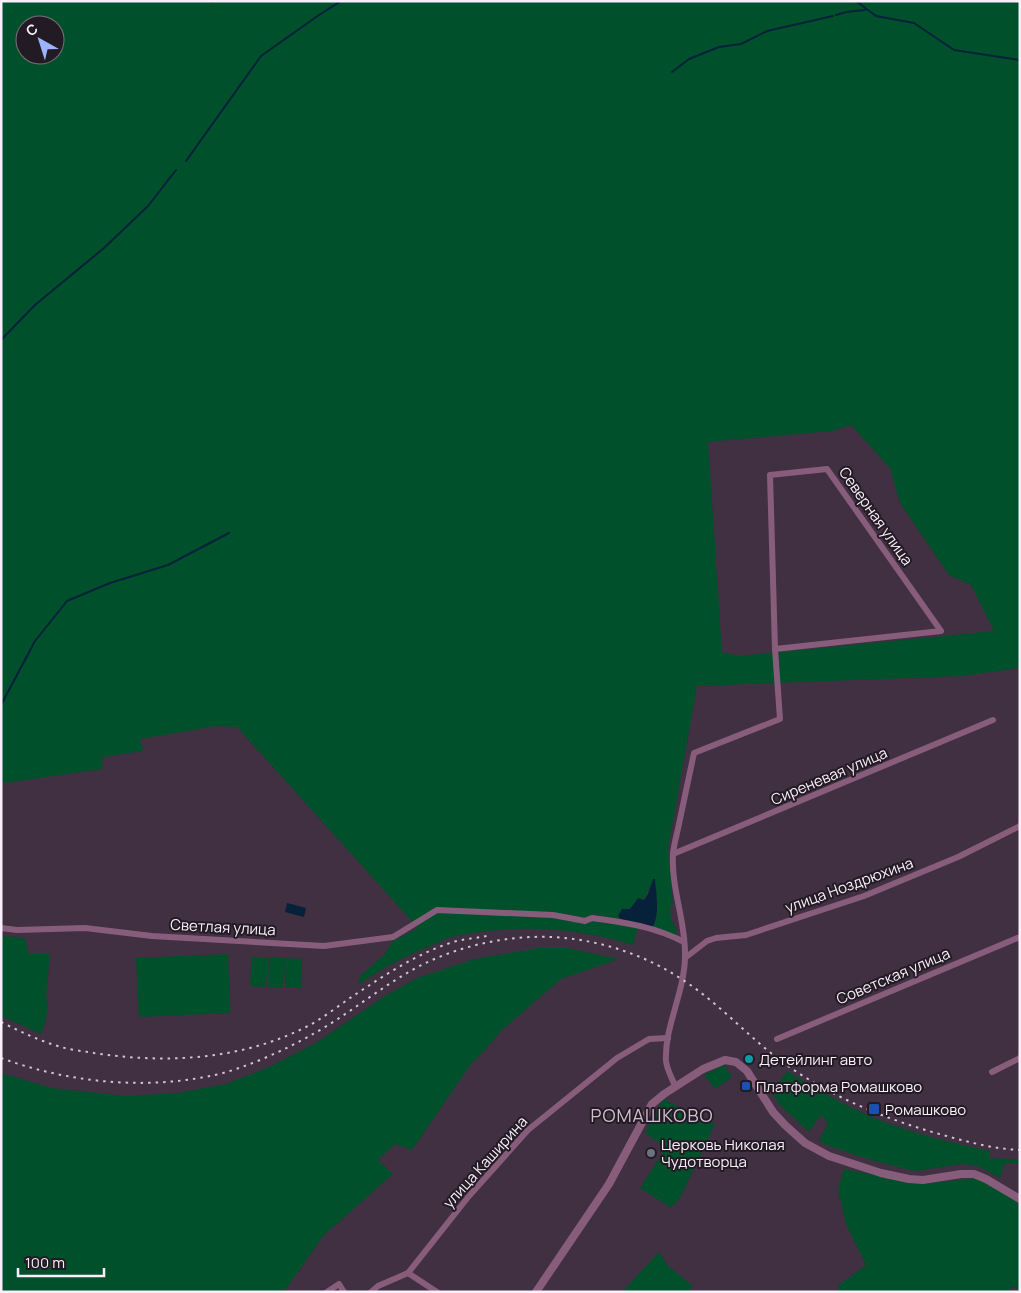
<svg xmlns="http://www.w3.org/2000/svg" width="1021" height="1293" font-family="Manrope,sans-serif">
	<rect width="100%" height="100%" fill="#403042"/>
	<g fill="#00502c" fill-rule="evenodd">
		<path d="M1 1H1020V668L962 676 697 686 668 849 673 904 670 907 671 919 677 931 675 938 653 927C660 913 656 894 655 879 644 893 646 910 622 909L617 919 593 914 584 918 563 913 556 917 585 924 593 921 638 927 633 945C575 927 516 924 456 936 449 937 442 941 435 944 408 955 382 968 358 985L361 975 384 955 393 941 418 928 237 727 217 726 140 739 143 751 103 757 102 769 5 783 1 780ZM25 25H55V55H25ZM851 425 890 468 900 503 949 575 971 585 994 631 738 656 722 652 708 442 832 431Z"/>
		<path d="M5 936 25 938 29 954H50L46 998 48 1005 45 1023 41 1034 1 1016V940Z"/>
		<path d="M539 948H567L619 959 561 979 500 1032 488 1047 471 1064 412 1150 395 1144 378 1160 393 1174 323 1236 284 1292H1V1073L52 1088 126 1096 178 1093 226 1084 269 1067 316 1043 385 996 417 978 474 959Z"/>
		<path d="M228 954 230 1013 139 1017 136 958Z"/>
		<path d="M252 957H268L266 987 250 986Z"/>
		<path d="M269 957 285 958 284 988 268 987Z"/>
		<path d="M286 958 302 959 301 988H285Z"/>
		<path d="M724 1065 732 1077 715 1089 704 1075Z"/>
		<path d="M787 1071C825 1095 865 1117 908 1130 935 1139 962 1145 990 1151V1159L995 1158 1020 1160V1164H1004L1000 1178 978 1166 961 1164 915 1171 871 1160 826 1145 819 1140 828 1124 821 1115 809 1132 780 1105 772 1093Z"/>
		<path d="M663 1099 715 1124 680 1198 671 1208 640 1188 666 1148 645 1133Z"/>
		<path d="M844 1169 922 1184 977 1178 1020 1202V1290L1013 1287 1007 1292H837L839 1285 866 1265 846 1224 838 1189Z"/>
		<path d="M659 1252 668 1266 693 1286 688 1292H622Z"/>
	</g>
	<g fill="#06213a">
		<path d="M653 879H655C656 894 660 913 653 927L621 919 618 916 622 909H630L638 898 644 900 648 894Z"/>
		<path d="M287 903 306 908 304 917 285 912Z"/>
	</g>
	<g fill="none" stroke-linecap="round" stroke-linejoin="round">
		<g stroke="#06213a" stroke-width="2">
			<path d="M212 1V2"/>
			<path d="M856 1 876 16 914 23 954 50 1020 60"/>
			<path d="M836 15 846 12 865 10"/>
			<path d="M672 72 689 59 719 47 741 44 767 31 833 16"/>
			<path d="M186 161 261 56 319 15 341 1"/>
			<path d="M1 340 35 305 104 248 148 206 176 170"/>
			<path d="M1 705 35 641 67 601 110 583 168 565 229 533"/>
		</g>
		<g stroke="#875d7b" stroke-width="6">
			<path d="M673 854 993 720"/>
			<path d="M1 928 17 930 85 928 152 936 324 946 393 937 437 910 553 915 585 921 592 918C626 923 653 926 684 942"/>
			<path d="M685 958 707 941 716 938 746 935 864 896 958 857 1020 826"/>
			<path d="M777 1039 1020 937"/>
			<path d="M992 1072 1020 1058"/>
			<path d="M675 1086C672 1078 667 1070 666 1061 664 1028 685 991 685 956 686 922 671 889 673 854 674 844 677 834 679 824 684 801 689 777 694 753L780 719 775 649 770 475 827 469 941 631 775 649"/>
			<path d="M408 1273 437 1292"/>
			<path d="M327 1292 339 1284 344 1292"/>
			<path d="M371 1292 378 1286 408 1273 469 1196 528 1130 617 1058 649 1039 668 1038"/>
		</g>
		<path stroke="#875d7b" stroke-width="8" d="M536 1292 609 1184 652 1104 664 1094 703 1069 725 1060 736 1062 747 1071 773 1112 785 1125 805 1143 829 1156 881 1173 909 1179 923 1180 961 1174H974L986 1179 1020 1199"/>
		<g stroke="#d1c5d2" stroke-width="2" stroke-dasharray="2.5 5" stroke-linecap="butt">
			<path d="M1 1022C21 1032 40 1041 61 1047 71 1050 83 1051 94 1053 165 1064 241 1060 306 1027 322 1019 338 1006 353 996 385 975 416 954 453 942 464 939 476 938 487 936"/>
			<path d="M1 1058C67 1082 141 1090 210 1076 242 1070 285 1050 313 1034 344 1017 372 994 402 976 445 949 500 935 551 937 597 939 644 954 683 980 717 1002 745 1033 777 1058 826 1095 884 1119 943 1135 968 1142 994 1149 1020 1150"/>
		</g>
	</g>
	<circle fill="#0f9aa8" stroke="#231b23" stroke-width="2" cx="749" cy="1059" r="5"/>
	<g fill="#1a4fb4" stroke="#231b23" stroke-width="2">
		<rect x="741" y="1081" width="10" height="10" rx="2.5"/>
		<rect x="868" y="1103" width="12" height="12" rx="2.5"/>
	</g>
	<circle fill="#6b7280" stroke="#231b23" stroke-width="2" cx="651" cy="1153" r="5"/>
	<g text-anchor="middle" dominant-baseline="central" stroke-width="4" stroke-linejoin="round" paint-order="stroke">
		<g font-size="15" fill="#faeffb" stroke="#231b23">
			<text transform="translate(876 516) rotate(55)">Северная улица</text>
			<text transform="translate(829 776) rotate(-23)">Сиреневая улица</text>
			<text transform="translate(849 885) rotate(-20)">улица Ноздрюхина</text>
			<text transform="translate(223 927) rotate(3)">Светлая улица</text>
			<text transform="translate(893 976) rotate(-23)">Советская улица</text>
			<text transform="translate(485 1162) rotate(-48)">улица Каширина</text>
		</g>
		<g font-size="15" fill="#faeffb" stroke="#231b23" text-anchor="start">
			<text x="759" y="1059">Детейлинг авто</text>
			<text x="756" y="1086">Платформа Ромашково</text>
			<text x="885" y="1109">Ромашково</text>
			<text x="661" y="1144">Церковь Николая<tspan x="661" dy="17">Чудотворца</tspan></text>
		</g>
		<g font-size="18" letter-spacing="1" fill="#d3bed4" stroke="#231b23">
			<text x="652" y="1115">РОМАШКОВО</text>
		</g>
	</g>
	<rect width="1021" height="1293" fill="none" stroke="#faeffb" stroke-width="5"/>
	<g transform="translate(40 40) rotate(321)"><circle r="24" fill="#231b23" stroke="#797079"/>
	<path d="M0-4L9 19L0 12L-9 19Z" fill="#9bb4fd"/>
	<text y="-8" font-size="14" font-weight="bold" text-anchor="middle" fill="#faeffb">С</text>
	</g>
	<path d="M18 1268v8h86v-8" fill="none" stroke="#faeffb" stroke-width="2.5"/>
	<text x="25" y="1268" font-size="15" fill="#faeffb" stroke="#231b23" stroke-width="4" paint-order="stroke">100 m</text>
</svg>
